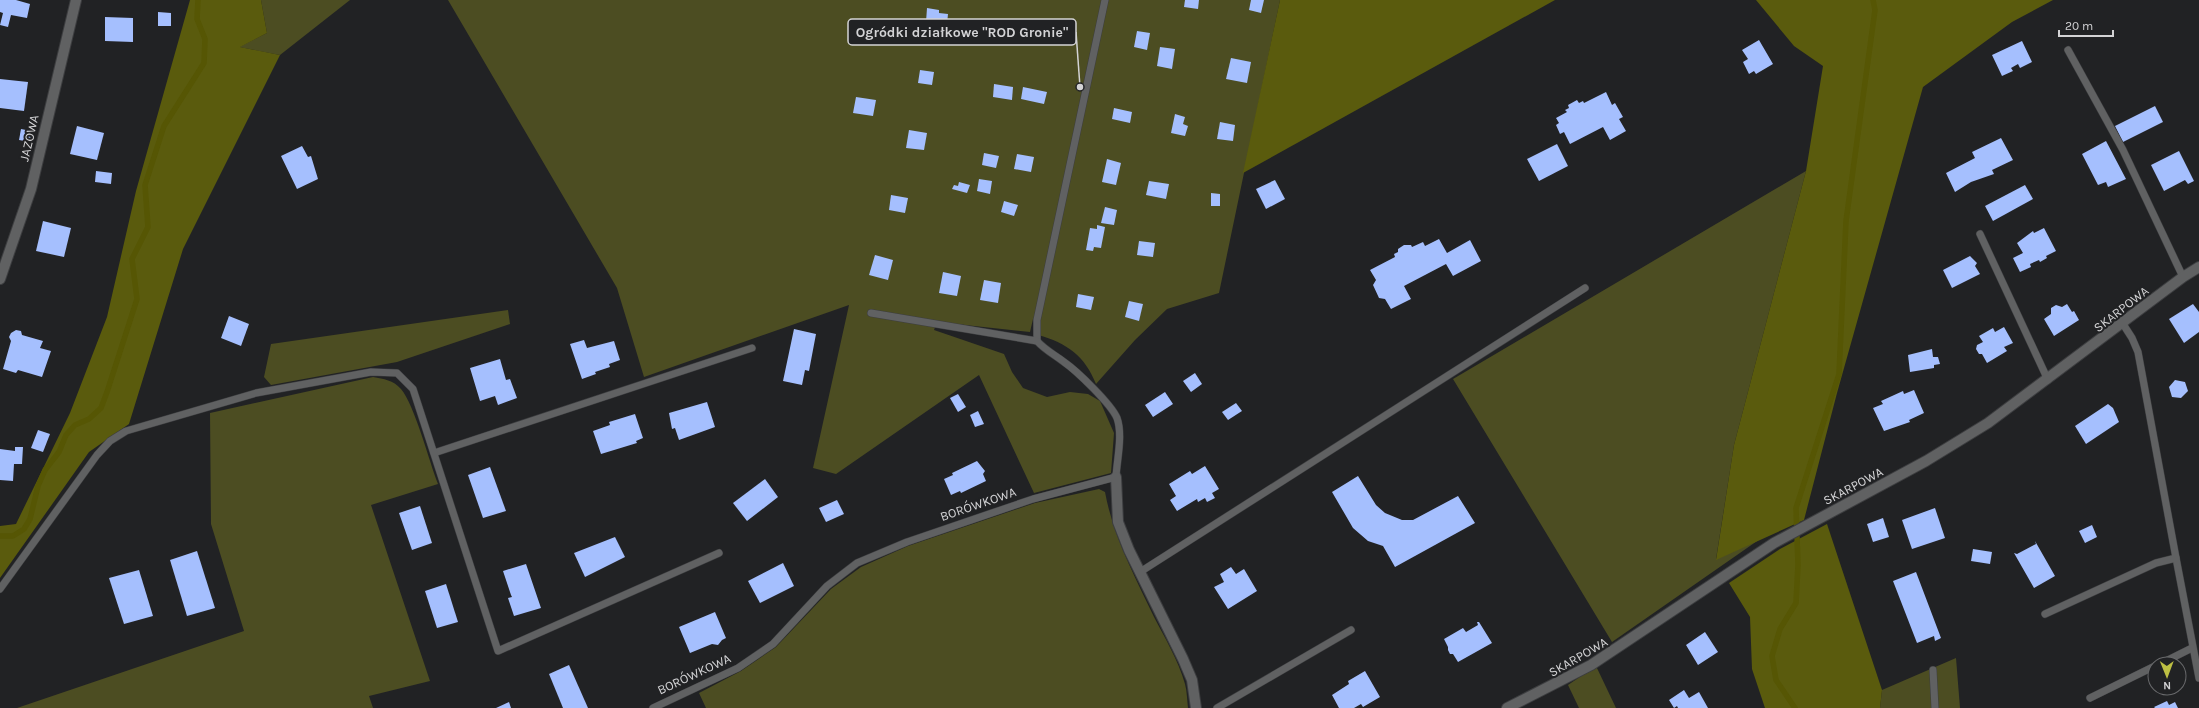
<svg xmlns="http://www.w3.org/2000/svg" width="2199" height="708" font-family="Karla,sans-serif">
	<rect width="100%" height="100%" fill="#212224"/>
	<g fill="#4c4d22">
		<path d="M261 0H350L280 55 239 47 267 33Z"/>
		<path d="M448 0H1280L1219 293 1167 309 1135 340 1096 384C1085 356 1067 343 1038 335L1041 320 1033 319 1030 332 937 322 934 330 1004 354 1012 372 1023 388 1047 397 1070 392 1088 394 1100 401 1114 433 1111 473 1034 493 979 375 836 474 813 468 849 305 644 377 617 288Z"/>
		<path d="M1806 171 1734 445 1716 559 1760 539 1612 642 1453 379Z"/>
		<path d="M508 310 510 324 397 362 271 385 264 377 271 344Z"/>
		<path d="M373 377C384 379 393 380 401 389 415 406 429 461 438 484L371 505 430 681 369 696 373 708H17L244 631 211 524 210 413Z"/>
		<path d="M1099 489 1105 492C1113 536 1135 577 1154 617 1165 638 1178 660 1185 684 1187 691 1187 700 1188 708H706L699 693 741 671 776 647 831 589 861 567 908 546 1035 503Z"/>
		<path d="M1956 658 1960 708H1880L1882 690Z"/>
		<path d="M1596 666 1616 708H1579L1568 685Z"/>
	</g>
	<g fill="#5a5b0d">
		<path d="M190 0H261L267 33 240 47 280 55 183 249 129 424 89 452 0 578V526L16 524 70 413 107 317 136 191Z"/>
		<path d="M1280 0H1555L1243 173Z"/>
		<path d="M1756 0H2053L2012 22 1923 87 1837 393 1804 520 1716 560 1734 445 1806 171 1823 66 1794 46Z"/>
		<path d="M1827 524 1882 690 1880 708H1765L1752 669 1750 617 1729 583 1780 549Z"/>
	</g>
	<g fill="none" stroke-linecap="round" stroke-linejoin="round">
		<g stroke="#565604" stroke-width="5.5">
			<path d="M0 536H13L24 529 30 519 38 486 45 470 59 452 66 435 75 425 89 419 101 408 107 392 137 299 132 259 148 227 145 185 164 126 204 63 205 39 197 19 198 0"/>
			<path d="M1795 708 1776 680 1772 656 1780 629 1796 603 1798 565 1796 508 1839 374 1846 221 1875 10 1873 0"/>
		</g>
	</g>
	<g fill="#a5bffe">
		<path d="M0 0H16L30 4 27 18 11 15 8 27 0 25 3 13 0 12Z"/>
		<path d="M1185 0H1199L1198 9 1184 7Z"/>
		<path d="M1251 0H1264L1261 13 1249 10Z"/>
		<path d="M927 8 939 10V13L948 14 947 24 926 22Z"/>
		<path d="M158 12 171 13V26H158Z"/>
		<path d="M105 17 133 18V42L105 41Z"/>
		<path d="M1044 27 1054 30 1050 45 1040 43Z"/>
		<path d="M1137 31 1150 33 1147 50 1134 47Z"/>
		<path d="M1759 40 1773 64 1756 74 1754 71 1749 74 1743 62 1748 59 1742 50Z"/>
		<path d="M2022 41 2032 62 2020 68 2018 64 2011 68 2013 71 2002 76 1992 55Z"/>
		<path d="M1160 47 1175 49 1172 69 1157 66Z"/>
		<path d="M1231 58 1251 62 1247 83 1226 79Z"/>
		<path d="M920 70 934 72 932 85 918 83Z"/>
		<path d="M0 79 28 82 24 111 0 108Z"/>
		<path d="M994 84 1013 87 1012 100 993 97Z"/>
		<path d="M1023 87 1047 92 1044 104 1021 99Z"/>
		<path d="M1606 92 1612 105 1615 103 1623 117 1619 119 1626 131 1610 140 1603 127 1570 144 1564 132 1560 134 1556 125 1559 123 1556 118 1567 112 1565 110 1569 108 1568 105 1577 100 1579 103 1583 101 1584 103Z"/>
		<path d="M856 97 876 100 873 116 853 113Z"/>
		<path d="M2155 106 2163 122 2123 142 2115 126Z"/>
		<path d="M1114 108 1132 112 1130 123 1112 119Z"/>
		<path d="M1175 114 1185 117 1183 124 1188 126 1185 136 1171 133Z"/>
		<path d="M1220 122 1235 125 1233 141 1217 139Z"/>
		<path d="M77 126 104 133 97 160 70 154Z"/>
		<path d="M21 129 31 131 30 142 19 140Z"/>
		<path d="M909 130 927 133 924 150 906 148Z"/>
		<path d="M2001 138 2013 160 1992 170 1994 174 1971 182 1955 192 1946 173 1975 158 1972 152Z"/>
		<path d="M2106 141 2126 179 2108 187 2106 182 2098 185 2082 154Z"/>
		<path d="M1557 144 1568 166 1539 181 1527 159Z"/>
		<path d="M302 146 308 157 311 156 318 179 297 189 281 156Z"/>
		<path d="M2179 151 2194 181 2188 184 2185 180 2164 191 2151 165Z"/>
		<path d="M984 153 999 156 996 168 982 165Z"/>
		<path d="M1017 154 1034 157 1031 172 1014 169Z"/>
		<path d="M1107 159 1121 163 1116 185 1102 182Z"/>
		<path d="M96 171 112 173 111 184 95 182Z"/>
		<path d="M979 179 992 181 990 194 977 191Z"/>
		<path d="M1275 180 1285 199 1266 209 1256 189Z"/>
		<path d="M1149 181 1169 184 1166 199 1146 195Z"/>
		<path d="M959 182 970 185 967 193 952 189 954 185 958 186Z"/>
		<path d="M2025 185 2033 199 1993 221 1985 206Z"/>
		<path d="M1211 193 1220 194V206H1211Z"/>
		<path d="M891 195 908 198 905 213 889 210Z"/>
		<path d="M1004 201 1018 205 1014 216 1001 212Z"/>
		<path d="M1105 207 1117 210 1114 225 1101 223Z"/>
		<path d="M43 221 71 228 64 257 36 251Z"/>
		<path d="M1097 225 1105 227 1101 248 1094 247 1093 251 1086 250 1090 228 1097 229Z"/>
		<path d="M2044 228 2056 251 2046 256 2047 258 2040 262 2039 260 2030 264 2031 267 2020 272 2013 258 2023 253 2017 243 2033 231 2034 233Z"/>
		<path d="M1439 239 1447 253 1470 240 1481 261 1453 276 1446 264 1404 286 1411 299 1391 309 1385 299 1379 298 1373 285 1376 280 1370 270 1395 257 1394 254 1398 252V249L1404 245H1411L1412 247 1423 242 1425 246Z"/>
		<path d="M1139 241 1155 243 1153 257 1137 255Z"/>
		<path d="M875 255 893 260 888 280 869 275Z"/>
		<path d="M1970 256 1977 263 1975 266 1980 274 1952 288 1943 270Z"/>
		<path d="M943 272 961 276 957 296 939 293Z"/>
		<path d="M984 280 1001 283 998 303 980 300Z"/>
		<path d="M1078 294 1094 297 1091 310 1076 307Z"/>
		<path d="M1129 301 1143 304 1139 321 1125 317Z"/>
		<path d="M2067 304 2072 312 2074 311 2079 320 2054 336 2044 319 2051 314V308L2056 305 2062 307Z"/>
		<path d="M2193 304 2199 312V332L2184 343 2169 319Z"/>
		<path d="M229 316 249 324 241 346 221 338Z"/>
		<path d="M2004 327 2013 343 2004 347 2007 351 1987 363 1982 354H1979L1976 349 1977 345 1983 342 1979 336 1993 328 1995 332Z"/>
		<path d="M794 329 816 334 809 371 805 370 802 385 783 381Z"/>
		<path d="M16 330 21 331 22 335 43 341 40 348 51 351 42 377 18 370 16 373 3 369 11 341 9 337 11 333Z"/>
		<path d="M584 340 587 348 614 341 620 360 609 364 610 367 595 372 596 374 582 379 570 344Z"/>
		<path d="M1932 349 1933 357H1938L1940 364 1934 365V368L1910 372 1908 355Z"/>
		<path d="M500 359 506 380 510 379 517 398 498 405 495 396 480 401 470 368Z"/>
		<path d="M1195 373 1202 384 1191 392 1183 381Z"/>
		<path d="M2175 380 2185 382 2188 391 2181 398 2172 397 2169 387Z"/>
		<path d="M1914 390 1924 413 1909 420 1910 422 1884 431 1873 408 1883 404 1881 401 1903 391 1904 394Z"/>
		<path d="M1165 392 1173 404 1153 417 1145 405Z"/>
		<path d="M958 394 966 407 958 412 950 398Z"/>
		<path d="M707 402 715 427 679 440 675 428 672 429 669 413Z"/>
		<path d="M1236 403 1242 411 1228 420 1222 412Z"/>
		<path d="M2108 404 2113 408 2119 422 2086 444 2075 426Z"/>
		<path d="M978 411 984 424 975 427 970 415Z"/>
		<path d="M635 414 643 438 636 441 637 443 601 454 593 431 610 425 609 422Z"/>
		<path d="M38 430 50 434 43 452 31 448Z"/>
		<path d="M15 447H23L22 464H14L13 481 0 480V449L15 451Z"/>
		<path d="M977 461 985 471 983 474 986 481 961 493 960 491 951 495 944 479 953 475 952 473Z"/>
		<path d="M1205 466 1219 489 1212 493 1215 498 1207 502 1205 498 1198 502 1197 499 1177 511 1170 500 1176 496 1169 484 1190 471 1192 474Z"/>
		<path d="M490 467 506 511 483 518 468 475Z"/>
		<path d="M1358 476 1376 505 1385 513 1402 520H1413L1458 496 1475 523 1395 567 1383 546 1368 541 1353 528 1332 492Z"/>
		<path d="M765 479 778 497 747 521 733 503Z"/>
		<path d="M837 500 844 514 826 522 819 508Z"/>
		<path d="M420 506 432 543 412 550 399 513Z"/>
		<path d="M1935 508 1945 538 1912 549 1902 520Z"/>
		<path d="M1883 518 1889 537 1873 542 1867 524Z"/>
		<path d="M2092 525 2097 537 2085 543 2079 531Z"/>
		<path d="M615 537 625 557 585 577 574 553Z"/>
		<path d="M2035 541 2055 576 2034 588 2014 553 2017 554 2036 544Z"/>
		<path d="M1973 549 1992 552 1990 564 1971 561Z"/>
		<path d="M197 551 215 608 187 616 170 560Z"/>
		<path d="M783 563 794 586 760 603 748 581Z"/>
		<path d="M526 564 541 608 514 616 508 598 512 597 511 595 503 571Z"/>
		<path d="M1231 567 1236 574 1244 569 1257 591 1228 609 1214 587 1224 582 1220 574Z"/>
		<path d="M139 570 153 616 124 624 109 578Z"/>
		<path d="M1916 572 1941 638 1935 641 1934 636 1917 643 1893 581Z"/>
		<path d="M446 584 458 622 437 628 425 591Z"/>
		<path d="M715 612 726 638 722 640 718 645 712 644 690 653 679 627Z"/>
		<path d="M1477 622H1479L1492 643 1458 662 1453 654H1450L1448 650V647L1444 639 1463 628 1466 632 1478 625Z"/>
		<path d="M1705 632 1718 652 1698 665 1686 645Z"/>
		<path d="M569 665 588 708H563L549 674Z"/>
		<path d="M1365 671 1380 697 1363 707 1361 704 1354 708H1339L1332 695 1349 684 1348 681Z"/>
		<path d="M1684 690 1689 698 1699 692 1708 708H1678L1677 706 1674 708 1669 700Z"/>
		<path d="M2167 701 2169 705 2175 702 2178 708H2155L2154 707Z"/>
		<path d="M509 702 511 708H496Z"/>
	</g>
	<g fill="none" stroke-linecap="round" stroke-linejoin="round">
		<g stroke="#3d3e40" stroke-width="8">
			<g id="lane">
				<path d="M2068 50 2123 150 2183 277"/>
				<path d="M1980 234 2048 380"/>
				<path d="M1037 341V320L1105 0"/>
				<path d="M434 453 752 348"/>
				<path d="M2176 558 2199 678"/>
				<path d="M1140 572 1585 288"/>
				<path d="M0 589 97 455 110 441 126 431 256 393 371 372 397 373 413 389 498 651 719 553"/>
				<path d="M2045 614 2156 563 2176 558 2138 352 2132 338 2123 324"/>
				<path d="M2160 664 2192 648"/>
				<path d="M1933 670 1935 708"/>
				<path d="M2090 698 2155 666"/>
				<path d="M653 708 738 668 773 644 827 586 857 563 907 542 1033 499 1116 477C1117 459 1123 435 1117 418 1111 404 1077 371 1064 362 1055 355 1045 350 1037 341L871 313"/>
				<path d="M1217 708 1351 630"/>
			</g>
		</g>
		<g stroke="#3d3e40" stroke-width="12">
			<g id="street">
				<path d="M0 279 31 189 76 0"/>
				<path d="M1116 477 1118 522 1129 550 1183 659 1192 680 1196 708"/>
				<path d="M1507 708 1591 665 1774 543 1926 461 1988 423 2183 277 2199 267"/>
			</g>
		</g>
		<use href="#lane" stroke="#606162" stroke-width="7"/>
		<use href="#street" stroke="#606162" stroke-width="10"/>
	</g>
	<g text-anchor="middle" dominant-baseline="central" stroke-width="4" stroke-linejoin="round" paint-order="stroke">
		<g font-size="13" fill="#d3d3d5" stroke="#212224">
			<text transform="translate(29 138) rotate(-77)">JAZOWA</text>
			<text transform="translate(2121 309) rotate(-38)">SKARPOWA</text>
			<text transform="translate(1853 486) rotate(-28)">SKARPOWA</text>
			<text transform="translate(978 504) rotate(-19)">BORÓWKOWA</text>
			<text transform="translate(1578 657) rotate(-30)">SKARPOWA</text>
			<text transform="translate(694 674) rotate(-25)">BORÓWKOWA</text>
		</g>
	</g>
	<path fill="none" stroke="#d3d3d5" stroke-width="1.5" d="M1080 87L1076 32"/>
	<circle fill="#d3d3d5" stroke="#212224" stroke-width="1.5" cx="1080" cy="87" r="4"/>
	<rect fill="#212224" stroke="#d3d3d5" stroke-width="1.5" x="848" y="19" width="228" height="26" rx="4"/>
	<g font-size="14" text-anchor="middle" font-weight="bold" fill="#d3d3d5">
		<text x="962" y="37">Ogródki działkowe "ROD Gronie"</text>
	</g>
	<g transform="translate(2167 676) rotate(179)"><circle r="19" fill="#212224" stroke="#68696b"/>
	<path d="M0-3L7 15L0 10L-7 15Z" fill="#bdbf43"/>
	<text y="-6" font-size="11" font-weight="bold" text-anchor="middle" fill="#d3d3d5">N</text>
	</g>
	<path d="M2059 30v6h54v-6" fill="none" stroke="#d3d3d5" stroke-width="2"/>
	<text x="2065" y="30" font-size="12" fill="#d3d3d5" stroke="#212224" stroke-width="3" paint-order="stroke">20 m</text>
</svg>
